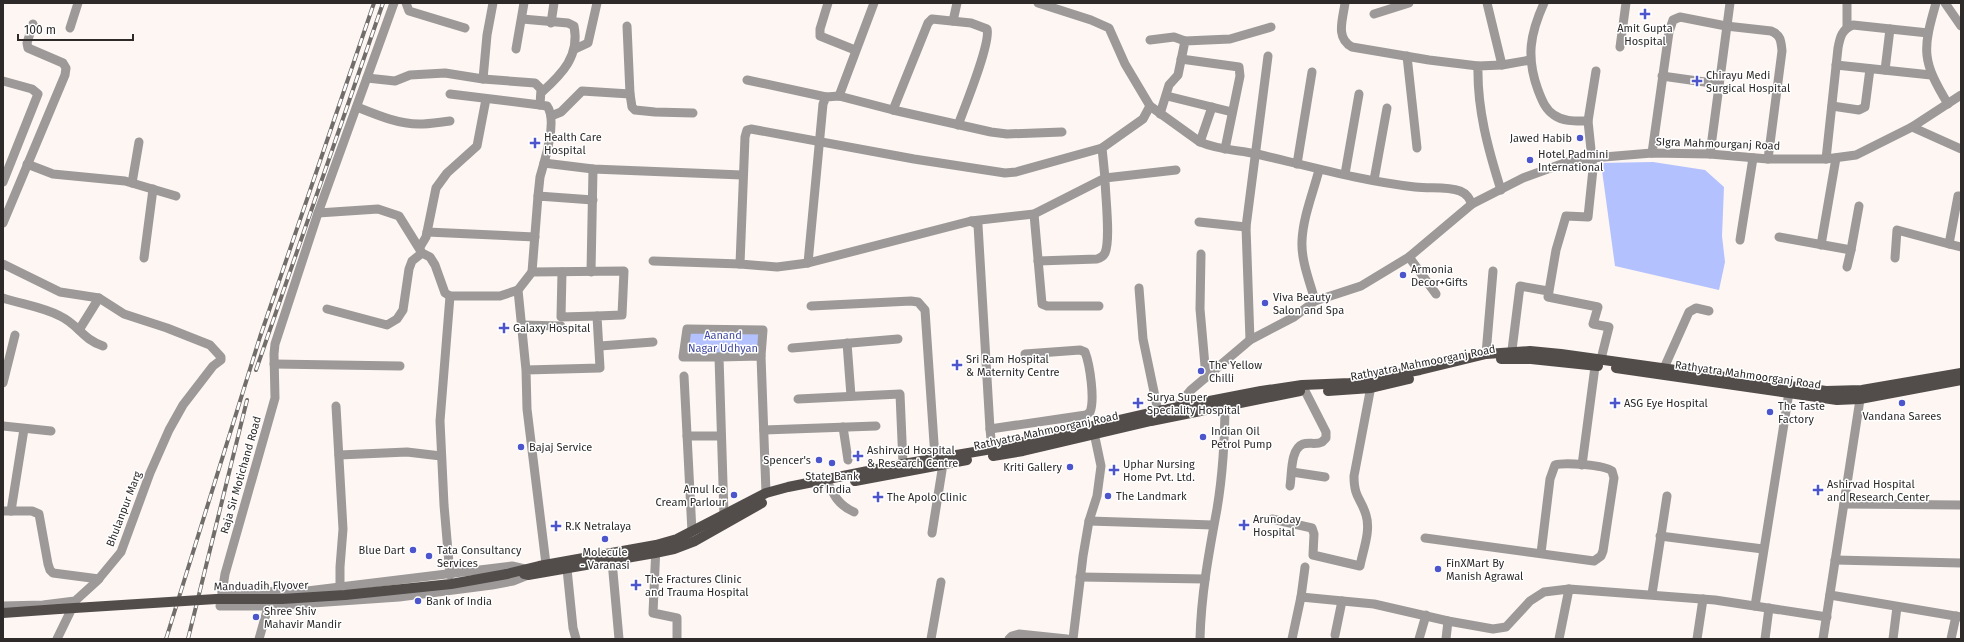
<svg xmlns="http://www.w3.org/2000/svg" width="1964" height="642" font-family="'Fira Sans',sans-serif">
	<rect width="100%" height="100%" fill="#fdf6f3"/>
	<g fill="#b3c1fe">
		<path d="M1653 162 1705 170 1724 187 1722 236 1725 262 1719 290 1615 266 1601 163Z"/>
		<path d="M689 329 759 330 758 353 684 354Z"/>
	</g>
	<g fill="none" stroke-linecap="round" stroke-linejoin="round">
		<g stroke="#9c9998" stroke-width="9">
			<path d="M394 3 318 213 275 344 274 354 275 398 225 574 220 606H269L399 597 492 585 513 581 528 575"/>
			<path d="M406 3 409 11 465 28"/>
			<path d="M828 3 820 29V36L855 50"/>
			<path d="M1038 3 1091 20 1109 28 1125 64 1150 106 1200 142C1218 150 1238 150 1257 154 1309 166 1361 181 1415 187 1430 189 1446 186 1460 191 1467 194 1469 198 1472 204"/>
			<path d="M1345 3C1343 19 1335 38 1352 47L1429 60 1478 66"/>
			<path d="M1487 3 1502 65 1478 66C1477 109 1488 149 1501 190"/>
			<path d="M1544 3C1530 34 1526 57 1538 90 1542 100 1545 109 1554 115 1564 122 1576 121 1588 121"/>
			<path d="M1847 3V28"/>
			<path d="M1936 3C1922 51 1922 61 1948 104"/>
			<path d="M1945 3 1961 26"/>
			<path d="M1374 14 1409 3"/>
			<path d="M522 19 568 23 574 26C580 56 562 74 542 92"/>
			<path d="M953 21 957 3"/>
			<path d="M551 23 554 3"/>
			<path d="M627 26 630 94 632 107 635 110 655 112 693 113"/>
			<path d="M70 28 78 3"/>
			<path d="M1150 40 1174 37 1185 41"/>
			<path d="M1620 47 1626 3"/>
			<path d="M516 49 524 3"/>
			<path d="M575 49 588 43 597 3"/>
			<path d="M1407 56 1417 148"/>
			<path d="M1181 59 1239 67 1240 76 1225 149"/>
			<path d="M1502 65 1530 60"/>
			<path d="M1836 65 1931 75"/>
			<path d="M1885 70 1890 29"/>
			<path d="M1596 71 1588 121 1593 169 1588 217 1566 216 1556 250 1548 297 1598 307 1593 324 1609 327 1601 359"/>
			<path d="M1662 76 1719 84"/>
			<path d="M367 78 395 81 410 75 445 73 483 79 535 83 541 89 540 105 547 106C556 118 548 149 544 163"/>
			<path d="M483 79 487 35 493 3"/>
			<path d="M747 80 826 97"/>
			<path d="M3 81 32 89 38 94 3 182"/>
			<path d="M450 94 540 105"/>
			<path d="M839 96 874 3"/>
			<path d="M1167 96 1232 112"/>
			<path d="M1832 106 1859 110 1865 107 1870 69"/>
			<path d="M357 107C377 115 398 124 419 124 430 124 440 122 450 121"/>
			<path d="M893 110 991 132 1007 134 1062 132"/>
			<path d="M1160 114 1169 85 1178 75 1185 41 1230 39 1271 27"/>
			<path d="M551 116 561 112 582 91 630 94"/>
			<path d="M958 125C964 109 991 43 987 29L971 23 932 19 928 23 893 110 839 96 826 97 823 104 808 263 971 221 978 225 990 429 992 449"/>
			<path d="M1912 127 1961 149"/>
			<path d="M1200 142 1212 107"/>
			<path d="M1652 153 1669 32 1673 20 1680 17 1726 26 1771 31C1781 35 1781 41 1782 51L1768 159"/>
			<path d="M1710 154 1730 3"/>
			<path d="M1826 159 1838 48C1840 37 1842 29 1853 25L1928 33"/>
			<path d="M27 164 53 174 125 181 176 196"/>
			<path d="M1297 164 1312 72"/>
			<path d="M1345 174 1359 94"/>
			<path d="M1374 180 1387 108"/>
			<path d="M132 183 139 142"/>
			<path d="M538 196 540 177 544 163 593 169 742 175"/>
			<path d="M318 213 378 209 399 216 422 253 430 257 435 265 445 293 450 296H500L518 290"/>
			<path d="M1034 214 1042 304 1047 306H1099"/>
			<path d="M971 221 1034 214 1105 178 1102 148 1143 119 1150 106"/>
			<path d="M1199 222 1246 227"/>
			<path d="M3 223 65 75 66 68 63 63 28 48 27 43 33 24"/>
			<path d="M427 232 535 237"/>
			<path d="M1779 237 1851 250 1859 206"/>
			<path d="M1740 240 1753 158"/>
			<path d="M1949 244 1961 247"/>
			<path d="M1821 245 1836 158"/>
			<path d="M420 247 426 237 436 188 447 173 477 146 486 99"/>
			<path d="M1201 254 1200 309 1206 377"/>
			<path d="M1409 257 1436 294"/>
			<path d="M144 258 153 189"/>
			<path d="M1895 258 1897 230 1949 244 1958 196H1961"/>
			<path d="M653 261 740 264"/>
			<path d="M1038 261 1097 259C1101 258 1103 257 1105 253 1111 239 1105 195 1105 178L1176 170"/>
			<path d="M808 263 777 267 740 264 745 137 747 130 751 129 914 159 1005 173 1016 172 1102 148"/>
			<path d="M3 264 60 292 99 298 124 314 167 328 210 345 221 357V360L213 366 183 405 169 430 150 473 121 552 97 581 75 601 43 605 3 606"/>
			<path d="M1847 267 1851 250"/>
			<path d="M532 272 538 196 593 200"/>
			<path d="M562 272 561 317 597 316"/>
			<path d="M591 272 593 169"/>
			<path d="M1139 288 1143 339 1158 411"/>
			<path d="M450 296 440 421 444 505 450 575"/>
			<path d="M3 298C21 304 43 307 60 316 79 325 82 339 103 346"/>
			<path d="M1315 301C1310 282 1301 261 1302 241 1303 217 1313 193 1319 170"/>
			<path d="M811 306 911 301 918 302 925 310 935 458"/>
			<path d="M327 309 387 325 397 319 403 310 409 269 412 261 422 253"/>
			<path d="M522 325 561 326"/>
			<path d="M79 330 99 298"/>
			<path d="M1250 340 1246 227 1268 56"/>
			<path d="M847 343 851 396"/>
			<path d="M600 346 653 342"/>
			<path d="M792 348 898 339"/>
			<path d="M1486 354 1493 271"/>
			<path d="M719 357H683L687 329 763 330 761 356"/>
			<path d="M1511 358 1520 286 1548 291"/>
			<path d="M274 364 400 366"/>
			<path d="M1664 368 1689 312 1696 308 1709 311"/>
			<path d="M526 370 600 368 597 316 622 315 624 271 532 272 518 290 526 370 527 409 546 564"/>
			<path d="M684 376 692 532"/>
			<path d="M3 383 15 335"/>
			<path d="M798 399 900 394 903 464"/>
			<path d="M336 406 343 529 340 567V588"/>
			<path d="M1175 411V409L1191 390 1250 340 1294 317 1315 301 1361 286 1409 257 1472 204 1523 178 1545 170 1570 161 1592 158 1652 153 1710 154 1768 159H1826L1856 155 1912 127 1961 95"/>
			<path d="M3 426 51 431"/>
			<path d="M843 427 848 460"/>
			<path d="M990 429 1086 415 1090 412C1095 400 1090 365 1085 352L1080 350 1025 354"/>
			<path d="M764 430 876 426"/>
			<path d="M687 436H721"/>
			<path d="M339 455 407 452 441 456"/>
			<path d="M1582 465 1596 359"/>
			<path d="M1292 472 1325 477"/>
			<path d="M826 479C833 494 838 505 854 512"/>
			<path d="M1290 486C1292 475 1290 449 1303 444 1309 442 1316 445 1322 442L1326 438V432L1302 385"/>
			<path d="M1844 504 1961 505"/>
			<path d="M3 511H32L39 514 48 564 50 570 53 573 99 579"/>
			<path d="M11 511 24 429"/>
			<path d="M724 515 719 357 761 356 766 493"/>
			<path d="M1272 519 1312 528 1314 534 1313 555 1360 566C1363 550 1371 531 1366 515 1361 498 1354 498 1354 476L1372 381"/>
			<path d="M1089 521 1213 525"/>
			<path d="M932 533 943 464"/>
			<path d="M1660 536 1763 549"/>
			<path d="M1425 538 1594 561 1601 556 1603 551 1614 478 1612 471C1605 465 1564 462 1555 465L1550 479 1541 553"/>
			<path d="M656 546 653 613 677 618V639"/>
			<path d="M1835 560 1961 563"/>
			<path d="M612 561 619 639"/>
			<path d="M567 569 573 628 576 639"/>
			<path d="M1080 577 1205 579"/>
			<path d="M222 591 299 592 512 566 525 569"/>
			<path d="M1652 594 1667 496"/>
			<path d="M1830 595 1961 617"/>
			<path d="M1301 597 1305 567"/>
			<path d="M1755 606 1790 386"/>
			<path d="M1335 635 1342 601"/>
			<path d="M57 639 74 604"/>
			<path d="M259 639 270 600"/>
			<path d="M931 639 941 582"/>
			<path d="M1009 639 1012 636 1019 634 1067 639"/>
			<path d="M1073 639 1083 556 1089 521 1097 496 1101 466 1093 428"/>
			<path d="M1200 639C1201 595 1209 552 1217 509 1223 473 1225 437 1225 400"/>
			<path d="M1292 639 1301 597 1374 604 1448 621 1493 629 1506 627 1530 601 1544 592 1569 589"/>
			<path d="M1419 639 1426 615"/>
			<path d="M1446 639 1448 621"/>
			<path d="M1559 639 1569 589 1715 600 1827 617"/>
			<path d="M1697 639 1703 599"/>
			<path d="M1765 639 1769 608"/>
			<path d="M1823 639 1861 393"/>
			<path d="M1893 639 1897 607"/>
			<path d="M1951 639 1956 616"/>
		</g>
		<g stroke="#524d4b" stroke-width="10">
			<path d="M1501 359H1531L1598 366"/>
			<path d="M1616 368 1837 400 1860 399 1961 380"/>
			<path d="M1328 391 1371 388 1409 379"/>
			<path d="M993 456 1023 451 1151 421 1300 391"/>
			<path d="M855 481 967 460"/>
			<path d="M507 574 539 566 656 545 677 539 766 493 788 487 903 464 992 449 1158 411 1261 391 1302 385 1350 383 1372 379 1420 370 1486 354 1530 351 1561 354 1826 391 1862 390 1961 373"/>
			<path d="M524 574 528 575 655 553 674 549 695 541 762 503"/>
			<path d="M3 613 59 609"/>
		</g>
		<g stroke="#716d6b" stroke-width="4">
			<g id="rail">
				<path d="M256 370 383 3"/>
				<path d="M166 639 260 337 374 3"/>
				<path d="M188 639 247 400"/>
			</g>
		</g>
		<use href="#rail" stroke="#fff" stroke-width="2.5" stroke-dasharray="8" stroke-linecap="butt"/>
		<path stroke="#524d4b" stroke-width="10" d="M59 609 216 599H282L345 595 451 584 507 574"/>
	</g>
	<g fill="#4c55cb" stroke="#fff" stroke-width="1.5">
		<path d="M1643 8h4v4h4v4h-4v4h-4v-4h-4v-4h4z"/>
		<path d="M1695 75h4v4h4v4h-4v4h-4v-4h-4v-4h4z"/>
		<circle cx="1580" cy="138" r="4"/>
		<path d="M533 137h4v4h4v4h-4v4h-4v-4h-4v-4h4z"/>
		<circle cx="1530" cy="160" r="4"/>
		<circle cx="1403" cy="275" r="4"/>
		<circle cx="1265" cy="303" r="4"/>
		<path d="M502 322h4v4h4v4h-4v4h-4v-4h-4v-4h4z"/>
		<path d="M955 359h4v4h4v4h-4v4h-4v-4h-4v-4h4z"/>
		<circle cx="1201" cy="371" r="4"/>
		<path d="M1136 397h4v4h4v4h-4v4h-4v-4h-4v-4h4z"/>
		<path d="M1613 397h4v4h4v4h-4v4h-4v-4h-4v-4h4z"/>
		<circle cx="1902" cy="403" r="4"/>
		<circle cx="1770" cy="412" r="4"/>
		<circle cx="1203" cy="437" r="4"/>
		<circle cx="521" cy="447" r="4"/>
		<path d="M856 450h4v4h4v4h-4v4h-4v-4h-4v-4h4z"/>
		<circle cx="819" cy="460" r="4"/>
		<circle cx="832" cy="463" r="4"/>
		<circle cx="1070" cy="467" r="4"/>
		<path d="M1112 464h4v4h4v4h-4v4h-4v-4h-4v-4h4z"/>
		<path d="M1816 484h4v4h4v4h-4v4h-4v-4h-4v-4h4z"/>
		<circle cx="734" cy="495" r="4"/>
		<circle cx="1108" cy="496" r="4"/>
		<path d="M876 491h4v4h4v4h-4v4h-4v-4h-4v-4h4z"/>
		<path d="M1242 519h4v4h4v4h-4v4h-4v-4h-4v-4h4z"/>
		<path d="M554 520h4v4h4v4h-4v4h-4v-4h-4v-4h4z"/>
		<circle cx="605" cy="539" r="4"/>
		<circle cx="413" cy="550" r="4"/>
		<circle cx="429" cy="556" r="4"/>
		<circle cx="1438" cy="569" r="4"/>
		<path d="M634 579h4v4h4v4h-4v4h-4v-4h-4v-4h4z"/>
		<circle cx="418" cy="601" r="4"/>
		<circle cx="256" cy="617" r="4"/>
	</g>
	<g text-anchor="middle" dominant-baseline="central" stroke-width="3" stroke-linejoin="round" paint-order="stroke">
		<g font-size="11" fill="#2d2a29" stroke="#fff" text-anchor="start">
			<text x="1645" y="28" text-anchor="middle">Amit Gupta<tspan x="1645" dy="13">Hospital</tspan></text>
			<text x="1706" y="75">Chirayu Medi<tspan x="1706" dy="13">Surgical Hospital</tspan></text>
			<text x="544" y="137">Health Care<tspan x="544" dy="13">Hospital</tspan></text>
			<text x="1572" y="138" text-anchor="end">Jawed Habib</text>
			<text x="1538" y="154">Hotel Padmini<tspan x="1538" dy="13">International</tspan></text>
			<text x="1411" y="269">Armonia<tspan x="1411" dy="13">Decor+Gifts</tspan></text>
			<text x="1273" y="297">Viva Beauty<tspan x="1273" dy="13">Salon and Spa</tspan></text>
			<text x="513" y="328">Galaxy Hospital</text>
			<text x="966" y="359">Sri Ram Hospital<tspan x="966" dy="13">&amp; Maternity Centre</tspan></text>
			<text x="1209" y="365">The Yellow<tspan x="1209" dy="13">Chilli</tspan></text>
			<text x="1147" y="397">Surya Super<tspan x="1147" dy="13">Speciality Hospital</tspan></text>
			<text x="1624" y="403">ASG Eye Hospital</text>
			<text x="1778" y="406">The Taste<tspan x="1778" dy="13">Factory</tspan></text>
			<text x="1902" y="416" text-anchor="middle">Vandana Sarees</text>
			<text x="1211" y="431">Indian Oil<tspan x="1211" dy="13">Petrol Pump</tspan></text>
			<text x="529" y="447">Bajaj Service</text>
			<text x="867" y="450">Ashirvad Hospital<tspan x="867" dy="13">&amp; Research Centre</tspan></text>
			<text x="811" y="460" text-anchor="end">Spencer's</text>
			<text x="1123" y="464">Uphar Nursing<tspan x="1123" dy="13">Home Pvt. Ltd.</tspan></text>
			<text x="1062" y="467" text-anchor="end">Kriti Gallery</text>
			<text x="832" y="476" text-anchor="middle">State Bank<tspan x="832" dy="13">of India</tspan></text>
			<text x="1827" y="484">Ashirvad Hospital<tspan x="1827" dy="13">and Research Center</tspan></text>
			<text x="726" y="489" text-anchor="end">Amul Ice<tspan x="726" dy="13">Cream Parlour</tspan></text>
			<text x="1116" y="496">The Landmark</text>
			<text x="887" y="497">The Apolo Clinic</text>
			<text x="1253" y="519">Arunoday<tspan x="1253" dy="13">Hospital</tspan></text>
			<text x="565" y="526">R.K Netralaya</text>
			<text x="405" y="550" text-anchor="end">Blue Dart</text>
			<text x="437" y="550">Tata Consultancy<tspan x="437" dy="13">Services</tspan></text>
			<text x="605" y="552" text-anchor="middle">Molecule<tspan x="605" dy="13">- Varanasi</tspan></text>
			<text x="1446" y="563">FinXMart By<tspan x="1446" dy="13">Manish Agrawal</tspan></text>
			<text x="645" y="579">The Fractures Clinic<tspan x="645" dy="13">and Trauma Hospital</tspan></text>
			<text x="426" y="601">Bank of India</text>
			<text x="264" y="611">Shree Shiv<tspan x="264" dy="13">Mahavir Mandir</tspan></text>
		</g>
		<g font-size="11" fill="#2d2a29" stroke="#fff">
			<text transform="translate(1718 144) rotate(2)">SIgra Mahmourganj Road</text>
			<text transform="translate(1423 363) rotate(-11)">Rathyatra Mahmoorganj Road</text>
			<text transform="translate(1748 375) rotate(8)">Rathyatra Mahmoorganj Road</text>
			<text transform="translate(1046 431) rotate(-12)">Rathyatra Mahmoorganj Road</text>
			<text transform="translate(241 475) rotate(-74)">Raja Sir Motichand Road</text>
			<text transform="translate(124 509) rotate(-69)">Bhulanpur Marg</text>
			<text transform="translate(261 586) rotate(-1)">Manduadih Flyover</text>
		</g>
		<g font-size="11" fill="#4049a3" stroke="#fff">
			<text x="723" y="335">Aanand<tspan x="723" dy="13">Nagar Udhyan</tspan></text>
		</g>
	</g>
	<rect width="1964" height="642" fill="none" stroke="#2d2a29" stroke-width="8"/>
	<path d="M18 34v6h115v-6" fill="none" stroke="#2d2a29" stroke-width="2"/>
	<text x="24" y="34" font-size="12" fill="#2d2a29" stroke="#ffffff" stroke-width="3" paint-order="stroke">100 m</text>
</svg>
